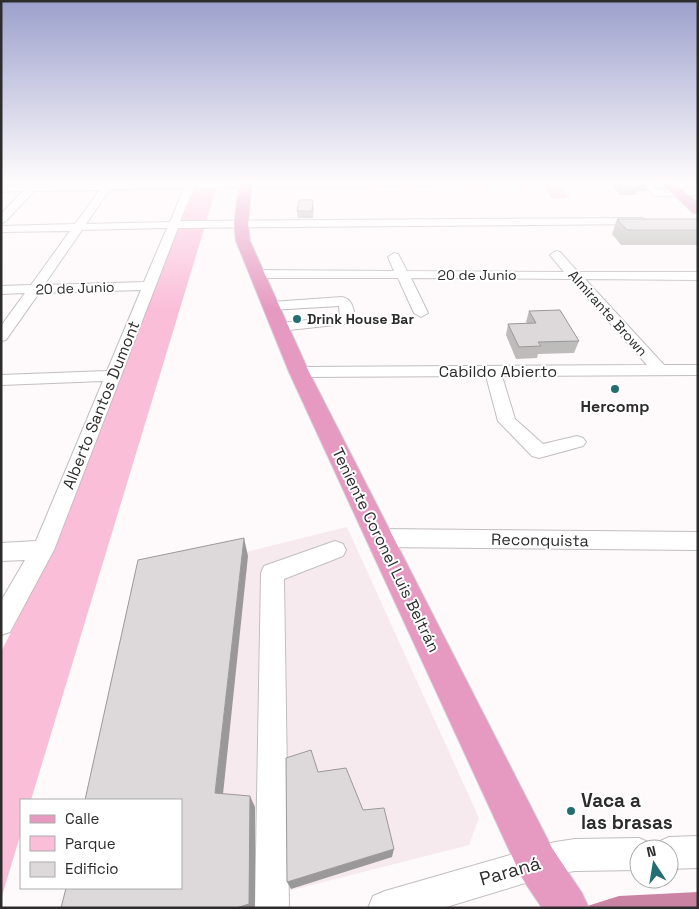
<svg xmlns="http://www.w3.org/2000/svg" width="699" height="909" font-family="'Space Grotesk',sans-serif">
	<rect width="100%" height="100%" fill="#fef9fb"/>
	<path fill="#f7eaef" d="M347 527 479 818 469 845 222 908H81L181 888V800L148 576Z"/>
	<g fill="#fbbed9">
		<path d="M559 184 570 198 552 199 542 184Z"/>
		<path d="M217 185 206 222 182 221 194 188Z"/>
		<path d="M205 226 31 800H21V833L1 899V652L51 554 177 229Z"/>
	</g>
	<path fill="#ca83a3" d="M698 892V908H581L619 896Z"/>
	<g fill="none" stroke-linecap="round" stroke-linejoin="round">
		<g stroke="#c2bec0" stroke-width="2">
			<g id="minor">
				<path d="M33 182H41L40 185 104 184 105 182H115L114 184 538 182 533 185 194 188 180 221 642 218 647 221 642 224 178 228 54 550 10 632 1 635V601L25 560 1 561V543L36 541 103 381 1 385V375L107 371 141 290 39 293 6 340 1 341V326L25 293 1 294V286L31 285 70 231 1 232V226L75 224 100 190 34 191 5 222 1 223V214L23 191 1 192V186L29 185ZM184 188 170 222 86 224 110 189ZM167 228 144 282 44 285 82 230Z"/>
				<path d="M639 182H649L658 190 698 189V195L655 196Z"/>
				<path d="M556 251 560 252 578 272H698V280L585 279 664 365H698V375L502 376 515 419 543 444 577 436 583 438 586 442 583 446 539 458 532 456 498 421 486 376 299 377 291 372 299 367 647 365 571 279 411 278 428 313 421 317 414 313 398 278H256L250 274 256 270 394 271 388 257 394 253 398 254 407 271 564 272 550 255Z"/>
				<path d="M342 297C352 299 353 307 355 316L349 323 344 324 280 331 275 330 273 327 275 324 340 316 339 306 271 310 264 306 271 302Z"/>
				<path d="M381 529 698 532V550L381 547 373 544 370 538 373 532Z"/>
				<path d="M335 541 343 544 346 550 343 556 284 579 289 908H255L261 573 264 566Z"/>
				<path d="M698 836V868L669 869V849H654L658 842 669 837Z"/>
				<path d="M639 838 650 843 653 849H639V870L575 871 555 874 443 908H368L373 896 385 891 555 842 575 839Z"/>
			</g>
		</g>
		<g stroke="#d5d5d5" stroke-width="2">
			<g id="major">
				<path d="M240 182H252L248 224 250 241 309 372 552 848 582 893 589 908H542L522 878 289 372 236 241 234 224Z"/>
				<path d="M660 182H673L698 203V214L693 213Z"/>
			</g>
		</g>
		<use href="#minor" fill="#fff" fill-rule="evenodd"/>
		<use href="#major" fill="#e69ac1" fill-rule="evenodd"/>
	</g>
	<g fill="#bebbbb">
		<path d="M609 182H649L646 191H637L636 195H620Z"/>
		<path d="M314 207 313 218H298L297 211Z"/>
		<path d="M617 219H698V245H621L612 234Z"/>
		<path d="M529 311 579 341 574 353 538 354 537 358 516 359 506 335 508 324 527 323 526 322Z"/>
	</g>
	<g fill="#9b9899">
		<path d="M244 538 248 556 222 804 215 793Z"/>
		<path d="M250 796 255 807V908H236Z"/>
		<path d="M394 849 392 857 291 889 287 882Z"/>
	</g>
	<g fill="#ddd9da" stroke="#9b9899">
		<path d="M619 182H649H634L639 187 623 186Z"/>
		<path d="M299 200H313L312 211H297Z"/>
		<path d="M617 219H698V230H627Z"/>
		<path d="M560 310 579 341 538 342 541 346 519 347 508 324 536 323 529 311Z"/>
		<path d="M244 538 215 793 250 796 249 904 236 908H61L66 888H181V800H85L138 560Z"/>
		<path d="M311 750 318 772 346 768 363 810 384 808 394 849 287 882 286 758Z"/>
	</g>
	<linearGradient id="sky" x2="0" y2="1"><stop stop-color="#9ca0cc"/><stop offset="0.59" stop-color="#fffcfd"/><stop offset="1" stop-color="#fffcfd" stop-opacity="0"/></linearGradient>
	<rect width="699" height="309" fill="url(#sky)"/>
	<g fill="#226e72" stroke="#fff" stroke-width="2">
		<circle cx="297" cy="319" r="5"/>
		<circle cx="615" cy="389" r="5"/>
		<circle cx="571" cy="811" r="5"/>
	</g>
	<g text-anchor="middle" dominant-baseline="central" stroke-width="4" stroke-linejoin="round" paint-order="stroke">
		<g font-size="14" fill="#2d2c2c" stroke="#fff">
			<text x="477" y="275">20 de Junio</text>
			<text transform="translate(75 288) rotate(-2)">20 de Junio</text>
			<text transform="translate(608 313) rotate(48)">Almirante Brown</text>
		</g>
		<g font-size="14" font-weight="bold" fill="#2d2c2c" stroke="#fff" text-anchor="start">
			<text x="307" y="319">Drink House Bar</text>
		</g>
		<g font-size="16" fill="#2d2c2c" stroke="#fff">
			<text x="498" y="371">Cabildo Abierto</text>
			<text transform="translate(101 405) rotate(-68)">Alberto Santos Dumont</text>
			<text transform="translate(540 540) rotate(1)">Reconquista</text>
			<text transform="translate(386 550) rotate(64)">Teniente Coronel Luis Beltrán</text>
		</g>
		<g font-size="16" font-weight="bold" fill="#2d2c2c" stroke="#fff">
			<text x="615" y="406">Hercomp</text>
		</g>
		<g font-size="19" font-weight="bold" fill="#2d2c2c" stroke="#fff" text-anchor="start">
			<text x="581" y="800">Vaca a<tspan x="581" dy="22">las brasas</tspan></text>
		</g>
		<g font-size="19" fill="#2d2c2c" stroke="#fff">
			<text transform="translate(510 871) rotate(-16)">Paraná</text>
		</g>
	</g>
	<rect width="699" height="909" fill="none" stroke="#2d2c2c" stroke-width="5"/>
	<rect x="20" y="799" width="162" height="90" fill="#ffffff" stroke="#ababab"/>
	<rect x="30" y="815" width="25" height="8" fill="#e69ac1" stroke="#ababab"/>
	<text x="65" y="824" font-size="15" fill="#2d2c2c">Calle</text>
	<rect x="30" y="836" width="25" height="15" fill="#fbbed9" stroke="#ababab"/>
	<text x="65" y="849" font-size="15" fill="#2d2c2c">Parque</text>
	<rect x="30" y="862" width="25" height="15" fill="#ddd9da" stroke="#ababab"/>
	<text x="65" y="874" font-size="15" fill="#2d2c2c">Edificio</text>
	<g transform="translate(654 864) rotate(348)"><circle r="24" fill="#ffffff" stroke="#ababab"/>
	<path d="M0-4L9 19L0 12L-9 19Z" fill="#226e72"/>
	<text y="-8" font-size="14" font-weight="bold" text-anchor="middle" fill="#2d2c2c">N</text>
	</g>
</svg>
